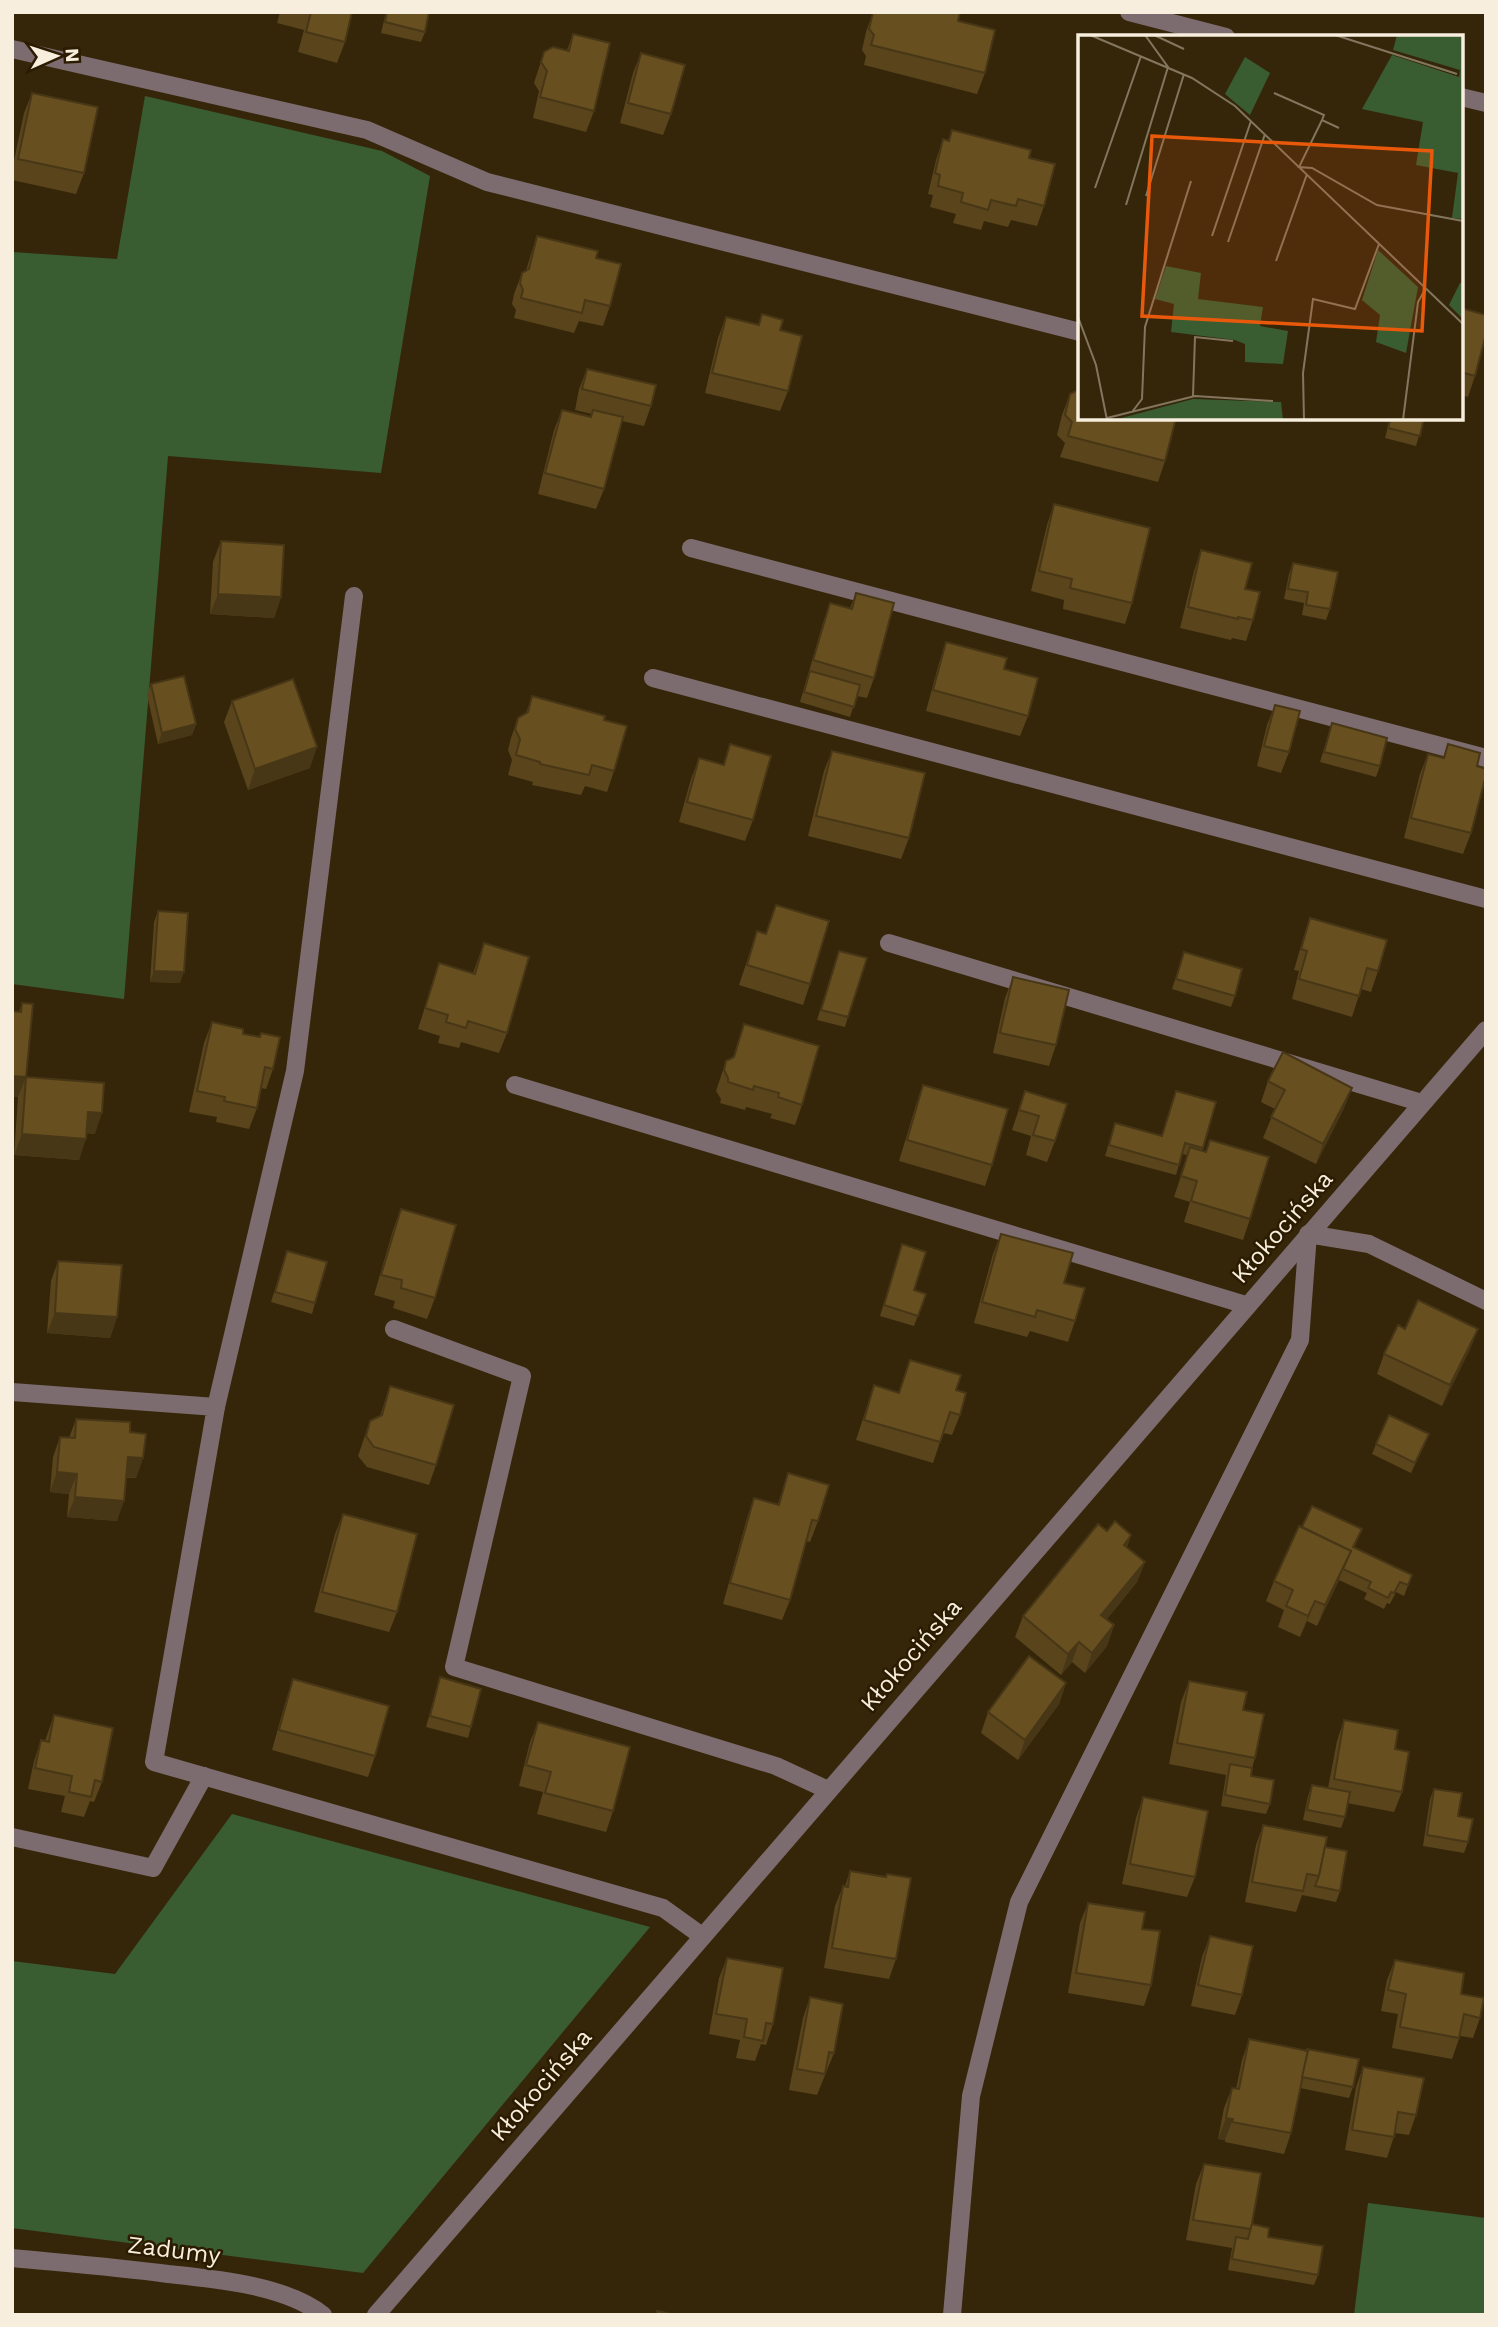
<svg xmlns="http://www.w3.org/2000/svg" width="1498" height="2327" font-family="'Work Sans',sans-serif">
	<rect width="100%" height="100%" fill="#35260a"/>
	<g fill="#395d31">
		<path d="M145 96 382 151 430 176 381 473 168 456 124 999 12 984V252L117 259Z"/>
		<path d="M232 1814 650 1927 363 2273 12 2228V1961L115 1974Z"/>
		<path d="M1368 2203 1486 2218V2315H1354Z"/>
	</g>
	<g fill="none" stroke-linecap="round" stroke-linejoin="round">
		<g stroke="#7d6c6f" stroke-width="18">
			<path d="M1129 12 1226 37"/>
			<path d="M12 49 367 130 487 182 1080 332"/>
			<path d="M1461 97 1486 103"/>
			<path d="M691 548 1486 758"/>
			<path d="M653 678 1486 899"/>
			<path d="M889 943 1422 1103"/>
			<path d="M515 1085 1246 1305"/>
			<path d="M394 1329 522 1376 454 1667 776 1766 828 1790"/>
			<path d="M12 1392 216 1407 154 1762 663 1908 702 1936"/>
			<path d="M216 1407 295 1071 354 596"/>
			<path d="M12 1837 153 1868 204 1776"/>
			<path d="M12 2258C64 2263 116 2267 168 2274 215 2279 285 2285 323 2315"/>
			<path d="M376 2315 1486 1030"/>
			<path d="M952 2315 971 2096 1019 1902 1300 1340 1308 1234 1369 1244 1486 1301"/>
		</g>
	</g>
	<g fill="#59441c">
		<path d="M280 12H352L345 42 337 63 298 52 304 30 277 23Z"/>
		<path d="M386 12H429L425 32 421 42 381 33Z"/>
		<path d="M873 12 958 21 985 73 977 94 864 65 866 56 862 50 866 32Z"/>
		<path d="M573 34 594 111 586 132 533 118 539 91 534 83 544 52 567 50Z"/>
		<path d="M641 53 671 114 663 135 620 123 633 73Z"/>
		<path d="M32 93 84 173 76 194 12 180V170L24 113Z"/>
		<path d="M952 130 1029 158 1044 206 1037 226 1011 220 1008 227 984 221 981 230 953 223 956 214 930 207 933 195 928 194 936 160 943 139 948 141Z"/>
		<path d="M537 236 596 258 610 306 603 326 579 321 574 333 514 318 516 310 512 304 514 294 522 273 526 271 530 257Z"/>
		<path d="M1461 308 1475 376 1468 397 1461 395Z"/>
		<path d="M762 314 780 330 788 391 780 411 705 393 718 338 726 317 758 325Z"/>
		<path d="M587 369 651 406 644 426 622 421 604 489 596 509 538 494 554 430 562 410 591 417 592 414 575 410 579 389Z"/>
		<path d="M1080 383V418L1165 461 1158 482 1060 457 1065 443 1057 435 1062 415 1070 394 1077 391Z"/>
		<path d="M1390 418H1424L1416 446 1385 438Z"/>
		<path d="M1054 504 1132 603 1125 624 1063 609 1064 600 1031 591 1047 525Z"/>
		<path d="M221 541 281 597 274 618 210 614 213 562Z"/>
		<path d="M1201 550 1245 589 1253 620 1246 641 1232 638 1231 640 1180 628 1194 571Z"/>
		<path d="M1293 563 1330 609 1326 620 1302 615 1304 603 1284 599 1289 574Z"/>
		<path d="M856 593 874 678 867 698 857 696 850 717 800 702 823 623 830 603 850 608Z"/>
		<path d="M946 642 1004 669 1028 716 1020 736 926 711 939 663Z"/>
		<path d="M151 684 196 724 192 735 158 744 147 695Z"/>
		<path d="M532 696 604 720 614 771 607 792 585 786 581 795 532 785 533 782 508 775 512 760 508 750 511 738 518 718 526 713Z"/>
		<path d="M232 701 310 768 248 790 224 722Z"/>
		<path d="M1275 705 1289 752 1281 773 1257 766 1267 725Z"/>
		<path d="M1332 723 1380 766 1376 777 1320 762Z"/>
		<path d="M730 744 753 820 745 841 679 822 691 779 699 758 723 765Z"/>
		<path d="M1448 744 1471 833 1463 854 1404 838 1420 774 1428 754 1443 758Z"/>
		<path d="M832 751 909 838 901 859 808 836 824 771Z"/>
		<path d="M776 905 810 984 803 1005 739 985 757 931 766 933Z"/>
		<path d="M158 911 180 983 150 982 154 922Z"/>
		<path d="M1310 918 1378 971 1371 992 1361 989 1352 1017 1292 999 1299 971 1294 970 1303 939Z"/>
		<path d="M484 943 507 1033 499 1053 461 1042 459 1048 438 1043 440 1036 418 1029 439 963 473 973Z"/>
		<path d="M839 951 848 1017 845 1027 817 1020Z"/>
		<path d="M1184 952 1235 996 1231 1007 1172 989Z"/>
		<path d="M1013 977 1056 1045 1049 1066 993 1053 1005 998Z"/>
		<path d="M22 1003 26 1077 95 1134 87 1133 79 1160 14 1155 18 1097H12V1011L19 1012Z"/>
		<path d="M212 1022 243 1034 273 1069 266 1089 261 1088 257 1108 249 1129 216 1122 217 1117 189 1112 204 1043Z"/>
		<path d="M744 1024 802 1105 795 1125 770 1118 772 1114 746 1107 745 1110 720 1103 721 1099 716 1091 726 1061 733 1058Z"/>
		<path d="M1268 1081 1352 1088 1344 1108 1316 1164 1263 1138 1275 1109 1261 1102Z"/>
		<path d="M923 1085 992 1165 985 1186 899 1161 916 1105Z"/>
		<path d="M1025 1091 1055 1141 1047 1162 1026 1155 1031 1136 1012 1130Z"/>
		<path d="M1176 1091 1216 1102 1202 1150 1250 1219 1243 1240 1184 1222 1190 1202 1174 1197 1188 1155 1182 1154 1176 1175 1105 1156 1115 1123 1162 1136Z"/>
		<path d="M401 1209 435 1298 427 1319 393 1308 395 1301 374 1295 393 1230Z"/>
		<path d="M1001 1234 1064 1283 1075 1321 1068 1342 1030 1331 1027 1337 974 1323 993 1254Z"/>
		<path d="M902 1244 914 1290 926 1294 914 1326 880 1316Z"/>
		<path d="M287 1251 315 1303 312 1314 271 1302Z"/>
		<path d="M58 1261 117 1317 110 1338 47 1333 51 1281Z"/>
		<path d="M1405 1329H1478L1470 1349 1442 1406 1377 1374 1384 1354Z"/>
		<path d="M910 1360 956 1390 960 1415 952 1435 943 1433 933 1463 856 1440 874 1385 899 1393Z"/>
		<path d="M390 1386 436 1465 429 1485 367 1467 358 1456 370 1421 380 1416Z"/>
		<path d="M76 1419 130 1432 143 1458 136 1478H126L117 1521 67 1517 69 1494 50 1492 53 1457 60 1437 69 1438Z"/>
		<path d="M1376 1444H1425L1411 1473 1372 1454Z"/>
		<path d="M788 1473 818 1521 810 1542 806 1541 790 1600 782 1620 723 1604 747 1518 754 1498 778 1504Z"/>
		<path d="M343 1514 397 1612 389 1632 314 1612 335 1534Z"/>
		<path d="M1302 1527 1362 1529 1354 1548 1412 1575 1404 1596 1396 1592 1390 1604 1387 1603 1384 1609 1364 1599 1367 1593 1339 1580 1317 1626 1307 1621 1300 1637 1278 1627 1284 1610 1266 1601 1274 1581Z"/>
		<path d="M1107 1531 1131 1535 1127 1547 1145 1562 1137 1582 1107 1619 1114 1625 1107 1646 1085 1673 1072 1662 1061 1675 1015 1637 1023 1616Z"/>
		<path d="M440 1677 471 1727 468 1738 426 1727Z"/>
		<path d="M293 1679 375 1756 368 1777 272 1750 286 1700Z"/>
		<path d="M1189 1681 1243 1710 1255 1758 1252 1768 1251 1776 1270 1804 1266 1814 1221 1806 1226 1775 1169 1764 1181 1702Z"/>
		<path d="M1066 1683 1059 1704 1018 1760 981 1733 988 1712Z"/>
		<path d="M54 1715 102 1782 94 1802 90 1801 84 1817 61 1812 65 1796 28 1789 34 1761 41 1740 45 1741Z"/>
		<path d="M1344 1720 1395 1749 1402 1792 1394 1812 1347 1803 1345 1817 1341 1828 1303 1820 1308 1796 1312 1785 1328 1788 1337 1741Z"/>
		<path d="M538 1722 613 1811 606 1832 537 1814 543 1792 519 1786 530 1742Z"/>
		<path d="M1434 1789 1458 1816 1468 1842 1464 1853 1423 1846 1430 1799Z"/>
		<path d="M1143 1797 1195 1877 1187 1897 1122 1884 1136 1818Z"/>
		<path d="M1263 1825 1325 1847 1340 1891 1336 1902 1302 1895 1296 1912 1245 1902 1256 1845Z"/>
		<path d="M850 1871 886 1877 887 1874 896 1959 889 1979 824 1968 835 1906 843 1886H845Z"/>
		<path d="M1088 1903 1142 1929 1151 1985 1144 2006 1068 1993 1080 1923Z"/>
		<path d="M1210 1936 1242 1995 1235 2015 1191 2006 1202 1957Z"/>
		<path d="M727 1958 773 2024 766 2045 761 2044 755 2061 736 2058 740 2040 709 2034 719 1978Z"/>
		<path d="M1395 1960 1461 1994 1480 2018 1473 2038 1460 2036 1452 2059 1392 2048 1398 2014 1381 2011 1387 1980Z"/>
		<path d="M810 1997 834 2053 817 2095 789 2090 803 2018Z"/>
		<path d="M1249 2039 1353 2087 1349 2098 1300 2088 1291 2133 1284 2154 1225 2142V2140L1218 2139 1224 2108 1232 2088 1236 2089 1242 2060Z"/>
		<path d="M1363 2067 1416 2115 1409 2135 1395 2133 1387 2158 1345 2150 1356 2087Z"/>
		<path d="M1204 2164 1252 2224 1318 2275 1314 2285 1228 2270 1232 2248 1186 2240 1196 2184Z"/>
	</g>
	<g fill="#483716">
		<path d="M218 594 281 597 274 618 210 614Z"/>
		<path d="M196 724 192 735 158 744 162 733Z"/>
		<path d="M317 747 310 768 248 790 255 769Z"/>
		<path d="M154 971 184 972 180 983 150 982Z"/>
		<path d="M12 1076 26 1077 18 1097H12Z"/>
		<path d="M1352 1088 1344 1108 1316 1164 1323 1144Z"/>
		<path d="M88 1112 102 1113 95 1134 81 1133Z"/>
		<path d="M22 1134 86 1139 79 1160 14 1155Z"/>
		<path d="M55 1313 117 1317 110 1338 47 1333Z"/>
		<path d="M1478 1329 1470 1349 1442 1406 1450 1385Z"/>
		<path d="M1429 1434 1425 1444 1411 1473 1415 1463Z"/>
		<path d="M128 1457 143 1458 136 1478 120 1477Z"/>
		<path d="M57 1472 77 1474 69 1494 50 1492Z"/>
		<path d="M75 1497 124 1501 117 1521 67 1517Z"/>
		<path d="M1131 1535 1124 1556V1545Z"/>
		<path d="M1351 1551 1344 1570 1343 1569 1339 1580 1317 1626 1325 1605Z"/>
		<path d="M1145 1562 1137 1582 1094 1635 1101 1615Z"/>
		<path d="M1315 1601 1307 1621 1300 1637 1308 1616Z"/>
		<path d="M1114 1625 1107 1646 1085 1673 1092 1653Z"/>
		<path d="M1079 1642 1072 1662 1061 1675 1068 1654Z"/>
		<path d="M1066 1683 1059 1704 1018 1760 1025 1740Z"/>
		<path d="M1226 2118 1233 2119 1225 2140 1218 2139Z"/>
	</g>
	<g fill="#674f20" stroke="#483716" stroke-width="2">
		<path d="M311 12H352L345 42 306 32Z"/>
		<path d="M387 12H429L425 32 385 22Z"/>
		<path d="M873 12H960L958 21 995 30 985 73 871 45 874 35 869 29Z"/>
		<path d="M573 34 610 43 594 111 540 97 547 71 541 62 544 52 553 47 569 51Z"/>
		<path d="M1143 34 1155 37H1142Z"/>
		<path d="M641 53 685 65 671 114 628 103Z"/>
		<path d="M32 93 98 107 84 173 18 159Z"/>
		<path d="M952 130 1031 150 1029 158 1055 164 1044 206 1018 199 1016 206 991 200 988 210 961 202 963 193 938 186 940 175 935 173 943 139 949 141Z"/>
		<path d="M537 236 598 251 596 258 621 264 610 306 585 300 582 313 521 298 523 290 520 283 522 273 529 269Z"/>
		<path d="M1461 308 1486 315V334L1475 376 1461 372Z"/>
		<path d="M762 314 783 320 780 330 802 336 788 391 712 373 726 317 759 325Z"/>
		<path d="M587 369 656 385 651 406 582 389Z"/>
		<path d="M1080 389V418H1176L1165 461 1068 436 1072 422 1065 415 1070 394Z"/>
		<path d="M562 410 591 417 593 410 623 417 604 489 545 473Z"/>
		<path d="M1391 418H1424L1420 436 1388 428Z"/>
		<path d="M1054 504 1150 528 1132 603 1070 588 1072 579 1039 571Z"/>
		<path d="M221 541 284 545 281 597 218 594Z"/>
		<path d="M1201 550 1252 563 1245 589 1260 592 1253 620 1238 617V619L1188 607Z"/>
		<path d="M1293 563 1338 572 1330 609 1306 605 1308 592 1288 589Z"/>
		<path d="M856 593 894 603 874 678 813 660 830 603 852 609Z"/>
		<path d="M946 642 1007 658 1004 669 1038 678 1028 716 933 690Z"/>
		<path d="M810 671 860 685 854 707 804 692Z"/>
		<path d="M184 676 196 724 162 733 151 684Z"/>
		<path d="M293 679 317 747 255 769 232 701Z"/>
		<path d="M532 696 605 716 604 720 627 726 614 771 592 765 589 775 540 764V762L516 755 520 739 515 729 518 718 528 712Z"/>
		<path d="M1275 705 1300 711 1289 752 1264 746Z"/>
		<path d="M1332 723 1387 738 1380 766 1324 752Z"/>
		<path d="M730 744 771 756 753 820 687 802 699 758 724 765Z"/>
		<path d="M1448 744 1480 753 1477 766 1486 769V775L1471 833 1411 818 1428 754 1444 758Z"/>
		<path d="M832 751 925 773 909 838 816 816Z"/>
		<path d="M776 905 829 921 810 984 747 965 757 931 766 934Z"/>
		<path d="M158 911 188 913 184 972 154 971Z"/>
		<path d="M1310 918 1387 940 1378 971 1367 968 1359 996 1299 979 1307 951 1301 949Z"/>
		<path d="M484 943 529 957 507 1033 468 1021 466 1028 446 1022 448 1015 425 1008 439 963 475 974Z"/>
		<path d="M839 951 867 958 848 1017 821 1010Z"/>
		<path d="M1184 952 1242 969 1235 996 1176 979Z"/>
		<path d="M1013 977 1069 990 1056 1045 1000 1033Z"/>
		<path d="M22 1003 33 1004 26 1077 12 1076V1011L21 1012Z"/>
		<path d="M212 1022 243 1029V1034L260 1037 261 1033 280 1037 273 1069 265 1067 257 1108 224 1101 225 1097 197 1091Z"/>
		<path d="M744 1024 819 1046 802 1105 778 1097 779 1093 754 1086 753 1090 728 1082V1078L724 1070 726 1061 734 1057Z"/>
		<path d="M1283 1052 1352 1088 1323 1144 1271 1117 1285 1090 1268 1081Z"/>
		<path d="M26 1077 104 1083 102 1113 88 1112 86 1139 22 1134Z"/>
		<path d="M923 1085 1008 1109 992 1165 907 1140Z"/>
		<path d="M1025 1091 1067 1104 1055 1141 1033 1135 1039 1116 1019 1110Z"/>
		<path d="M1176 1091 1216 1102 1203 1148 1185 1143 1179 1165 1109 1145 1115 1123 1162 1136Z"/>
		<path d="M1210 1140 1269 1157 1250 1219 1191 1201 1197 1181 1181 1176 1190 1147 1206 1152Z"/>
		<path d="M401 1209 456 1225 435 1298 401 1288 402 1280 381 1275Z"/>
		<path d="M1001 1234 1073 1253 1064 1283 1085 1288 1075 1321 1037 1310 1035 1317 982 1302Z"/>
		<path d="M902 1244 926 1252 914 1290 926 1294 918 1316 884 1305Z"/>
		<path d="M287 1251 327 1262 315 1303 275 1292Z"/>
		<path d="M58 1261 122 1265 117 1317 55 1313Z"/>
		<path d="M1418 1300 1478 1329 1450 1385 1384 1354 1398 1325 1405 1329Z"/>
		<path d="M910 1360 961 1375 956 1390 966 1393 960 1415 950 1412 940 1442 864 1420 874 1385 899 1393Z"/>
		<path d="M390 1386 454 1405 436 1465 374 1447 366 1436 370 1421 382 1415Z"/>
		<path d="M1389 1415 1429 1434 1415 1463 1376 1444Z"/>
		<path d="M76 1419 130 1422V1432L146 1434 143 1458 128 1457 124 1501 75 1497 77 1474 57 1472 60 1437 75 1438Z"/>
		<path d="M788 1473 829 1485 818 1521 812 1520 790 1600 730 1583 754 1498 779 1505Z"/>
		<path d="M1312 1506 1362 1529 1353 1547 1412 1575 1408 1585 1400 1582 1394 1593 1391 1592 1388 1598 1368 1588 1371 1582 1343 1569 1351 1551 1302 1527Z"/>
		<path d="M343 1514 417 1534 397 1612 322 1592Z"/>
		<path d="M1115 1521 1131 1535 1124 1545 1145 1562 1101 1615 1114 1625 1092 1653 1079 1642 1068 1654 1023 1616 1098 1524 1107 1531Z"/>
		<path d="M1299 1526 1351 1551 1325 1605 1315 1601 1308 1616 1286 1606 1293 1590 1274 1581Z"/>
		<path d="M1029 1656 1066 1683 1025 1740 988 1712Z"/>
		<path d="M440 1677 481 1689 471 1727 430 1716Z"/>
		<path d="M293 1679 389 1706 375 1756 279 1730Z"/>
		<path d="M1189 1681 1247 1692 1243 1710 1264 1714 1255 1758 1177 1743Z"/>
		<path d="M54 1715 113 1728 102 1782 95 1780 91 1797 69 1792 72 1776 35 1768 41 1740 49 1742Z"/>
		<path d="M1344 1720 1398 1730 1395 1749 1409 1752 1402 1792 1334 1779Z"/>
		<path d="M538 1722 630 1747 613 1811 545 1793 551 1772 526 1765Z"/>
		<path d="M1230 1764 1252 1768 1251 1776 1274 1780 1270 1804 1225 1795Z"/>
		<path d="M1312 1785 1350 1792 1345 1817 1307 1810Z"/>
		<path d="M1434 1789 1462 1793 1458 1816 1473 1819 1468 1842 1427 1835Z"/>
		<path d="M1143 1797 1208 1811 1195 1877 1130 1864Z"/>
		<path d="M1263 1825 1327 1837 1319 1876 1307 1874 1303 1891 1252 1882Z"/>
		<path d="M1325 1847 1347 1851 1340 1891 1315 1886 1319 1876Z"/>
		<path d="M850 1871 886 1877 887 1874 911 1878 896 1959 832 1948 843 1886 848 1887Z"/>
		<path d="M1088 1903 1145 1912 1142 1929 1160 1931 1151 1985 1076 1973Z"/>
		<path d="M1210 1936 1253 1946 1242 1995 1198 1985Z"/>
		<path d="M727 1958 783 1968 773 2024 766 2023 763 2041 744 2037 747 2019 716 2014Z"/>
		<path d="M1395 1960 1464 1973 1461 1994 1484 1998 1480 2018 1464 2014 1459 2038 1400 2027 1406 1994 1388 1990Z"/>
		<path d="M810 1997 843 2004 834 2053 829 2052 825 2074 797 2069Z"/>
		<path d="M1249 2039 1308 2051 1291 2133 1232 2122 1233 2119 1226 2118 1232 2088 1239 2089Z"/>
		<path d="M1307 2049 1359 2059 1353 2087 1302 2077 1308 2051H1306Z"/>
		<path d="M1363 2067 1424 2078 1416 2115 1398 2112 1394 2137 1352 2130Z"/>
		<path d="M1204 2164 1261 2173 1251 2229 1193 2220Z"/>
		<path d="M1252 2224 1269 2228 1268 2237 1323 2246 1318 2275 1232 2259 1236 2237 1248 2239Z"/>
		<path d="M657 2311 676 2315H657Z"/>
	</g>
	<g text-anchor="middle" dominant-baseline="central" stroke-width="5" stroke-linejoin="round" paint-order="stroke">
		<g font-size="24" fill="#f8eede" stroke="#2b1c01">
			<text transform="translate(1282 1227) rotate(-49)">Kłokocińska</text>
			<text transform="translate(911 1655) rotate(-49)">Kłokocińska</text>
			<text transform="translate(541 2085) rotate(-49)">Kłokocińska</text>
			<text transform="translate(174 2250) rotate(7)">Zadumy</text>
		</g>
	</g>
	<g transform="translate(1078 35)">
		<rect width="385" height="385" fill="#35260a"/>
		<path d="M319 0H385L384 184 374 183 380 138 338 130 345 87 284 74 314 20 381 42 382 35 315 15ZM167 22 192 38 172 80 147 59ZM300 215 340 252 328 318 298 307 302 280 284 265ZM88 231 123 238 120 264 185 272 182 291 210 296 205 329 167 327V309L157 305 93 297 96 269 77 264ZM382 248H385V284L371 270ZM115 364 203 367 205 385H36Z" fill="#395d31"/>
		<path fill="none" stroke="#83765f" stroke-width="2" d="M12 0 114 43 157 71 385 289M76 0 106 14M257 0 379 39M196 58 246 80 244 85M261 93 244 85 221 132 234 133 299 170 385 186M17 153 63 21M68 161 106 39M48 170 90 32 67 0M134 201 173 86M150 207 187 99M198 226 229 139M0 282 18 330 29 385M115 361 117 302 155 306M54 377 64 364 67 292 113 146M29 383 117 361 195 366M226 385 225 338 235 264 277 274 301 209M325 385 340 267 348 253"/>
		<path fill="#e8590c" fill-opacity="0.15" stroke="#e8590c" stroke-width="3.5" d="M74 101 354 116 344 296 64 281Z"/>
		<rect width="385" height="385" fill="none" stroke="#f8eede" stroke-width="3.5"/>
	</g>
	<rect width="1498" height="2327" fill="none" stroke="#f8eede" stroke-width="28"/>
	<g transform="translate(56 56) rotate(87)" stroke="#2b1c01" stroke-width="5" paint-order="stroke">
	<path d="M0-5L12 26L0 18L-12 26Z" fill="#f8eede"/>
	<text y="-10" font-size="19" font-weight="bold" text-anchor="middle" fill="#f8eede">N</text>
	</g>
</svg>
